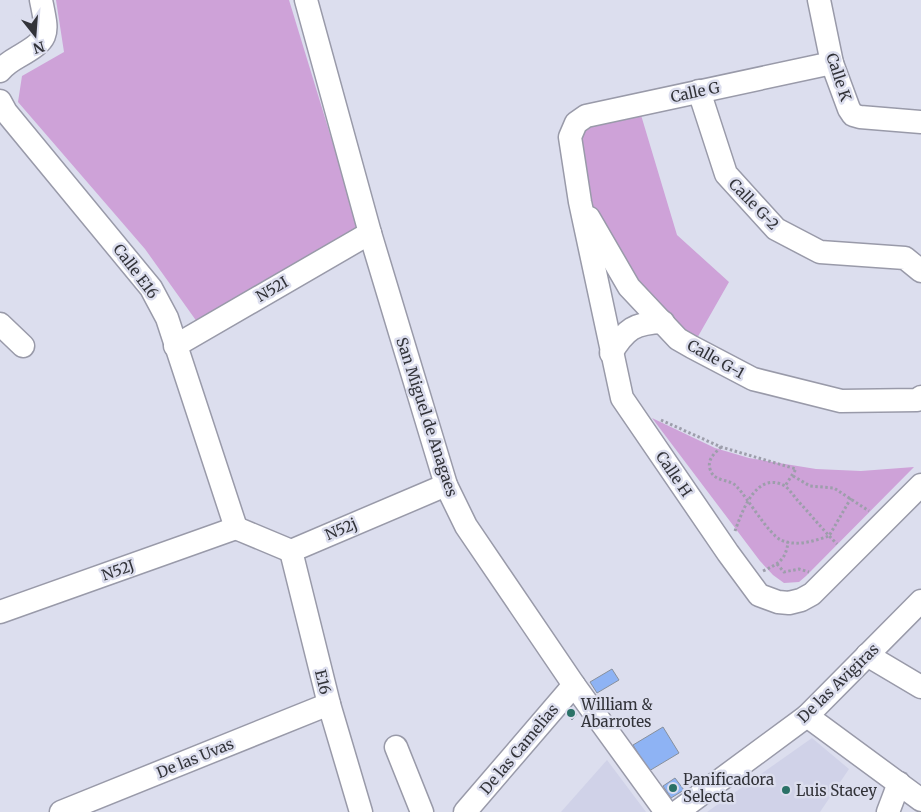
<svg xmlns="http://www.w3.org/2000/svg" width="921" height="812" font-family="Merriweather,serif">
	<rect width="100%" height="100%" fill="#dcdeee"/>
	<g fill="#d0d2e8">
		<path d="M812 738 849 769 820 812H707Z"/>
		<path d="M607 760 646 812H561Z"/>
	</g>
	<g fill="#cea2d8">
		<path d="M56 0H289L359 229 200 326 145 249 18 102 22 76 64 52Z"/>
		<path d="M638 105 677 235 729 282 692 347 575 203 563 156 584 118Z"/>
		<path d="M652 418 715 448 749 458 816 469 861 471 914 467 806 576 799 582 784 583 773 575 760 561Z"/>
	</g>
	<g fill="#8eb3f4" stroke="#88909d">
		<path d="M612 669 619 680 597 693 590 682Z"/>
		<path d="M569 706 577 714 572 720 564 712Z"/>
		<path d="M663 727 679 753 649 771 633 745Z"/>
		<path d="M675 778 684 790 671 798 663 786Z"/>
	</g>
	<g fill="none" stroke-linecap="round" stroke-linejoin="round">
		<g stroke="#999aa9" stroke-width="25">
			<g id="minor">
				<path d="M306 0 370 233 446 485 466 526 574 685 666 812"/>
				<path d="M819 0 832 63 849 109 853 115 860 117 921 122"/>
				<path d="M832 63 586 116 576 123 570 137 580 202 622 398 728 553 759 595 778 602 789 603 801 600 812 594 921 485"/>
				<path d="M0 71C5 65 11 61 18 57 51 38 48 35 41 0"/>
				<path d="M699 91 726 174 776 229 820 252 905 258 921 271"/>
				<path d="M0 101 6 112 151 288 167 318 236 528"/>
				<path d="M589 218 629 287 678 339 692 347 753 379 841 401 917 400 921 397"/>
				<path d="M0 324 23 346"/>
				<path d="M175 346 370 233"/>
				<path d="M611 353C626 329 634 323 663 322"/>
				<path d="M236 528 291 551 446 485"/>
				<path d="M291 551 329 704 361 812"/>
				<path d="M0 612 236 528"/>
				<path d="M867 655 921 687"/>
				<path d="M807 716 921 800"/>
				<path d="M396 747 422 812"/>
				<path d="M61 812 329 704"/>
				<path d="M465 812 574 685"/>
				<path d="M677 812 807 716 921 601"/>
				<path d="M888 812 899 783"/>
			</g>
		</g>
		<g stroke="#9d9eab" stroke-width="3" stroke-dasharray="2.5 2.5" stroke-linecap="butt">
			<path d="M661 420 721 447 796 469 785 486"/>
			<path d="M721 447C715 453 707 459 710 469 714 483 730 478 737 487 747 497 769 535 781 540 796 547 814 541 829 536L851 498"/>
			<path d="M793 476 810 486 834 488 869 511"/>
			<path d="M735 531C742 512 756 470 785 486 789 489 794 496 798 501 811 515 823 530 837 544"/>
			<path d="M777 564 784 572 799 569 809 572"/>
			<path d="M763 571C778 564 786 560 788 542"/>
		</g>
		<use href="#minor" stroke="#fff" stroke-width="22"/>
	</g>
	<g fill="#2a7167" stroke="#dcdeee" stroke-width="2">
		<circle cx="571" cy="713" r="5"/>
		<circle cx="673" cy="788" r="5"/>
		<circle cx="786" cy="790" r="5"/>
	</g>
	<g text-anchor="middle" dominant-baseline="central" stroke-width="5" stroke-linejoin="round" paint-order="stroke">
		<g font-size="15" fill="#323339" stroke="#dcdeee">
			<text transform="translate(839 77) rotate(72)">Calle K</text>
			<text transform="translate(695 92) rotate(-12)">Calle G</text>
			<text transform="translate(754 204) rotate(46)">Calle G-2</text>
			<text transform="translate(136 271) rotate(53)">Calle E16</text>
			<text transform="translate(272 289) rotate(-30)">N52I</text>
			<text transform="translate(716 359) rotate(29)">Calle G-1</text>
			<text transform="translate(427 417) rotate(72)">San Miguel de Anagaes</text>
			<text transform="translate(674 474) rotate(56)">Calle H</text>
			<text transform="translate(341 529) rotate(-23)">N52j</text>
			<text transform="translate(118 570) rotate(-19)">N52J</text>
			<text transform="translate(323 682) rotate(76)">E16</text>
			<text transform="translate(838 683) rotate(-44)">De las Avigiras</text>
			<text transform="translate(519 749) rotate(-50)">De las Camelias</text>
			<text transform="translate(195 758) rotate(-22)">De las Uvas</text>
		</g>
		<g font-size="15" fill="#323339" stroke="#dcdeee" text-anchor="start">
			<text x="581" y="704">William &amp;<tspan x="581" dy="17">Abarrotes</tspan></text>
			<text x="683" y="779">Panificadora<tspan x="683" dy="17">Selecta</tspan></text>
			<text x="796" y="790">Luis Stacey</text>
		</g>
	</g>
	<g transform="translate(35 35) rotate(163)" stroke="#dcdeee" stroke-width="4" paint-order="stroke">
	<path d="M0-4L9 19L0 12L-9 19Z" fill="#323339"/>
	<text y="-8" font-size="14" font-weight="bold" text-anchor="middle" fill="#323339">N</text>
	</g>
</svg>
